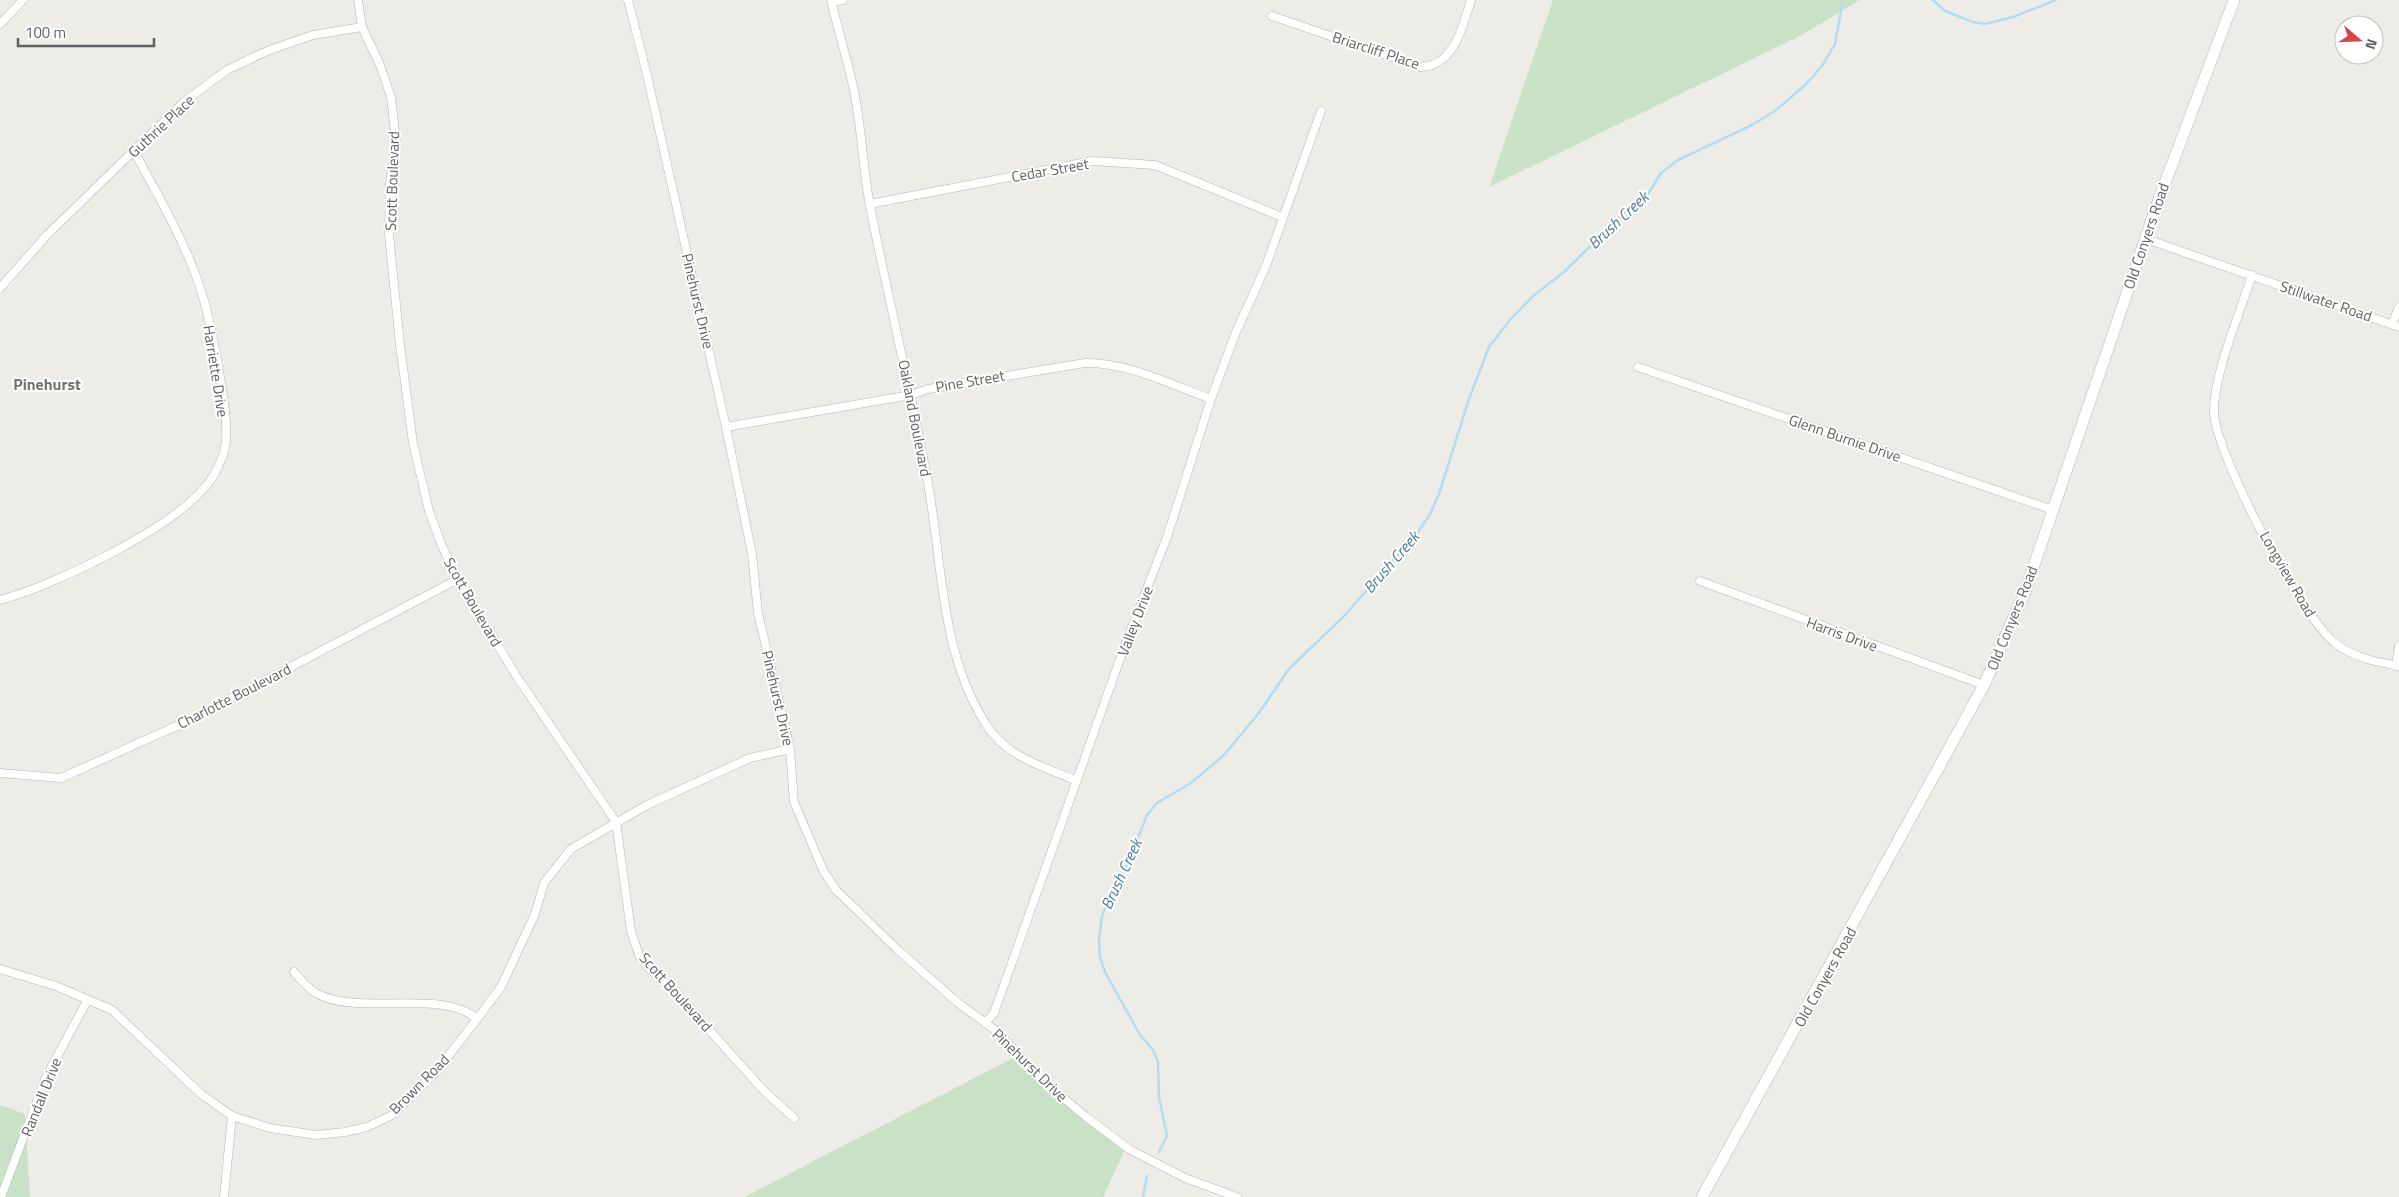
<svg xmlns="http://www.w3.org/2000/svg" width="2399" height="1197" font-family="'Titillium Web',sans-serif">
	<rect width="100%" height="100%" fill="#eeece7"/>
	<g fill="#c9e2c7">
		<path d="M1553 0H1860L1800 36 1489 187Z"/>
		<path d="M1019 1055 1126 1147 1103 1197H744Z"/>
		<path d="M0 1105 25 1114 30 1197H0Z"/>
	</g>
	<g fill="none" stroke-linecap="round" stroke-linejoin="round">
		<g stroke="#b1ddf4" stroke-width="2.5">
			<path d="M1933 0 1945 11 1973 22 1985 24 2013 17 2056 0"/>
			<path d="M1159 1152 1167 1136 1159 1097 1158 1062 1153 1050 1140 1035 1105 972 1100 957 1099 939 1102 916 1109 898 1127 865 1147 815 1157 803 1191 783 1225 754 1258 714 1289 669 1345 615 1418 532 1430 514 1439 494 1469 399 1489 347 1510 320 1533 296 1564 272 1630 207 1646 197 1661 173 1678 160 1752 125 1775 111 1805 85 1822 66 1835 44 1843 0"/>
			<path d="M1143 1197 1147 1176"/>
		</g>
		<g stroke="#b2b4b7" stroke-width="9">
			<g id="street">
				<path d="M358 0 362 27 380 65 391 97 396 140 390 184 389 234 400 345 413 443 429 511 442 546 458 579 517 677 616 822 631 931 639 955 649 968 677 994 765 1092 794 1118"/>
				<path d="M628 0 647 75 726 427 752 554 758 613 790 749 794 802 823 870 836 890 898 950 958 1003 998 1032 1041 1079 1085 1116 1129 1149 1185 1178 1237 1197"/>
				<path d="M831 0C838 32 849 63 855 96 862 132 863 170 870 206 888 297 910 387 927 478 943 562 939 652 987 726 1008 758 1043 766 1077 781"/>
				<path d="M832 2 843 0"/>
				<path d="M1272 16 1421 67C1455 65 1462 27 1471 0"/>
				<path d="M0 24 23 0"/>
				<path d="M870 204 1092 161 1155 165 1282 217"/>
				<path d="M2146 239 2399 327"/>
				<path d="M2252 275C2240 313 2213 375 2214 413 2216 455 2302 618 2335 643 2354 658 2377 662 2399 666"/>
				<path d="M0 288 47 235 185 101 227 70 267 51 313 35 362 27"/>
				<path d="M2392 324 2399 307"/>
				<path d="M1638 367 2053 510"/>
				<path d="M726 427 911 395 928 389 1085 363C1127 362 1172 385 1211 399"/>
				<path d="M1700 581 1984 685"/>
				<path d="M0 600C53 586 177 527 209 482 215 475 220 463 223 455 230 437 224 402 221 383 215 348 209 311 196 276 180 233 156 192 134 151"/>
				<path d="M2396 666 2399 646"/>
				<path d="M0 773 61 778 192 719 458 579"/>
				<path d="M0 969 56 986 112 1010 201 1094 232 1116 270 1128 316 1135 345 1132 367 1127 392 1115 408 1099 435 1073 477 1019 501 987 535 914 544 883 571 849 647 805 750 758 790 749"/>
				<path d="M294 972C300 979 308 989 316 993 358 1017 443 988 477 1019"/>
				<path d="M985 1023 994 1013 1125 645 1167 537 1211 399 1236 332 1266 266 1321 111"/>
				<path d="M1 1197 46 1077 87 1001"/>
				<path d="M224 1197 232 1116"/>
			</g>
		</g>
		<g stroke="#b1b4b7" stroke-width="12">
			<path id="secondary" d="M1702 1197 1984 685 2025 592 2159 199 2234 0"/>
		</g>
		<use href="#street" stroke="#fff" stroke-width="8"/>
		<use href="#secondary" stroke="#fff" stroke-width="11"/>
	</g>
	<g text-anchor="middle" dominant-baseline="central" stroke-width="4" stroke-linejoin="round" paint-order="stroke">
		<g font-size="15" fill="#5e6265" stroke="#fff">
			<text transform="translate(1376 50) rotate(18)">Briarcliff Place</text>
			<text transform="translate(161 126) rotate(-43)">Guthrie Place</text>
			<text transform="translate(1050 170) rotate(-10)">Cedar Street</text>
			<text transform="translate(392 181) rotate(-88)">Scott Boulevard</text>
			<text transform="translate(2146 236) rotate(-71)">Old Conyers Road</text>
			<text transform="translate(698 301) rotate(77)">Pinehurst Drive</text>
			<text transform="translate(2326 301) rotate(19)">Stillwater Road</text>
			<text transform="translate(216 371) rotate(81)">Harriette Drive</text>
			<text transform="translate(970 381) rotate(-10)">Pine Street</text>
			<text transform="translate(915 418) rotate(79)">Oakland Boulevard</text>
			<text transform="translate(1845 438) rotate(19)">Glenn Burnie Drive</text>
			<text transform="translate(2288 574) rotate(60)">Longview Road</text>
			<text transform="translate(473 602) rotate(60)">Scott Boulevard</text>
			<text transform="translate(2012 618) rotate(-68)">Old Conyers Road</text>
			<text transform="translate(1135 621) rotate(-69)">Valley Drive</text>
			<text transform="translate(1842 634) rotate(20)">Harris Drive</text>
			<text transform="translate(234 696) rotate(-27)">Charlotte Boulevard</text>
			<text transform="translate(778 698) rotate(77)">Pinehurst Drive</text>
			<text transform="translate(1825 977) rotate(-61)">Old Conyers Road</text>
			<text transform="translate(676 992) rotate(48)">Scott Boulevard</text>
			<text transform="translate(1030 1065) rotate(44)">Pinehurst Drive</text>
			<text transform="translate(419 1084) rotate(-45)">Brown Road</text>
			<text transform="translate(41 1097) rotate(-68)">Randall Drive</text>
		</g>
		<g font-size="16" font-style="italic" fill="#4c7a9c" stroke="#fff">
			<text transform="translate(1618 220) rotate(-43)">Brush Creek</text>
			<text transform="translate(1391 562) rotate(-49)">Brush Creek</text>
			<text transform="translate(1121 874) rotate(-65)">Brush Creek</text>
		</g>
		<g font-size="16" font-weight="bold" fill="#6f7477" stroke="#fff">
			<text x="47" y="384">Pinehurst</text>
		</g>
	</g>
	<g transform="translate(2359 40) rotate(109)"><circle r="24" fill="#ffffff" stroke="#bfc0c1"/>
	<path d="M0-4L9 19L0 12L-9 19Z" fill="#d44749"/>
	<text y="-8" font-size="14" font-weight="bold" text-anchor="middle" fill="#5e6265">N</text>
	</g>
	<path d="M18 38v8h136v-8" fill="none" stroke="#5e6265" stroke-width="2.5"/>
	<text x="25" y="38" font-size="15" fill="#5e6265" stroke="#ffffff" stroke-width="4" paint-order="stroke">100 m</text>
</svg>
